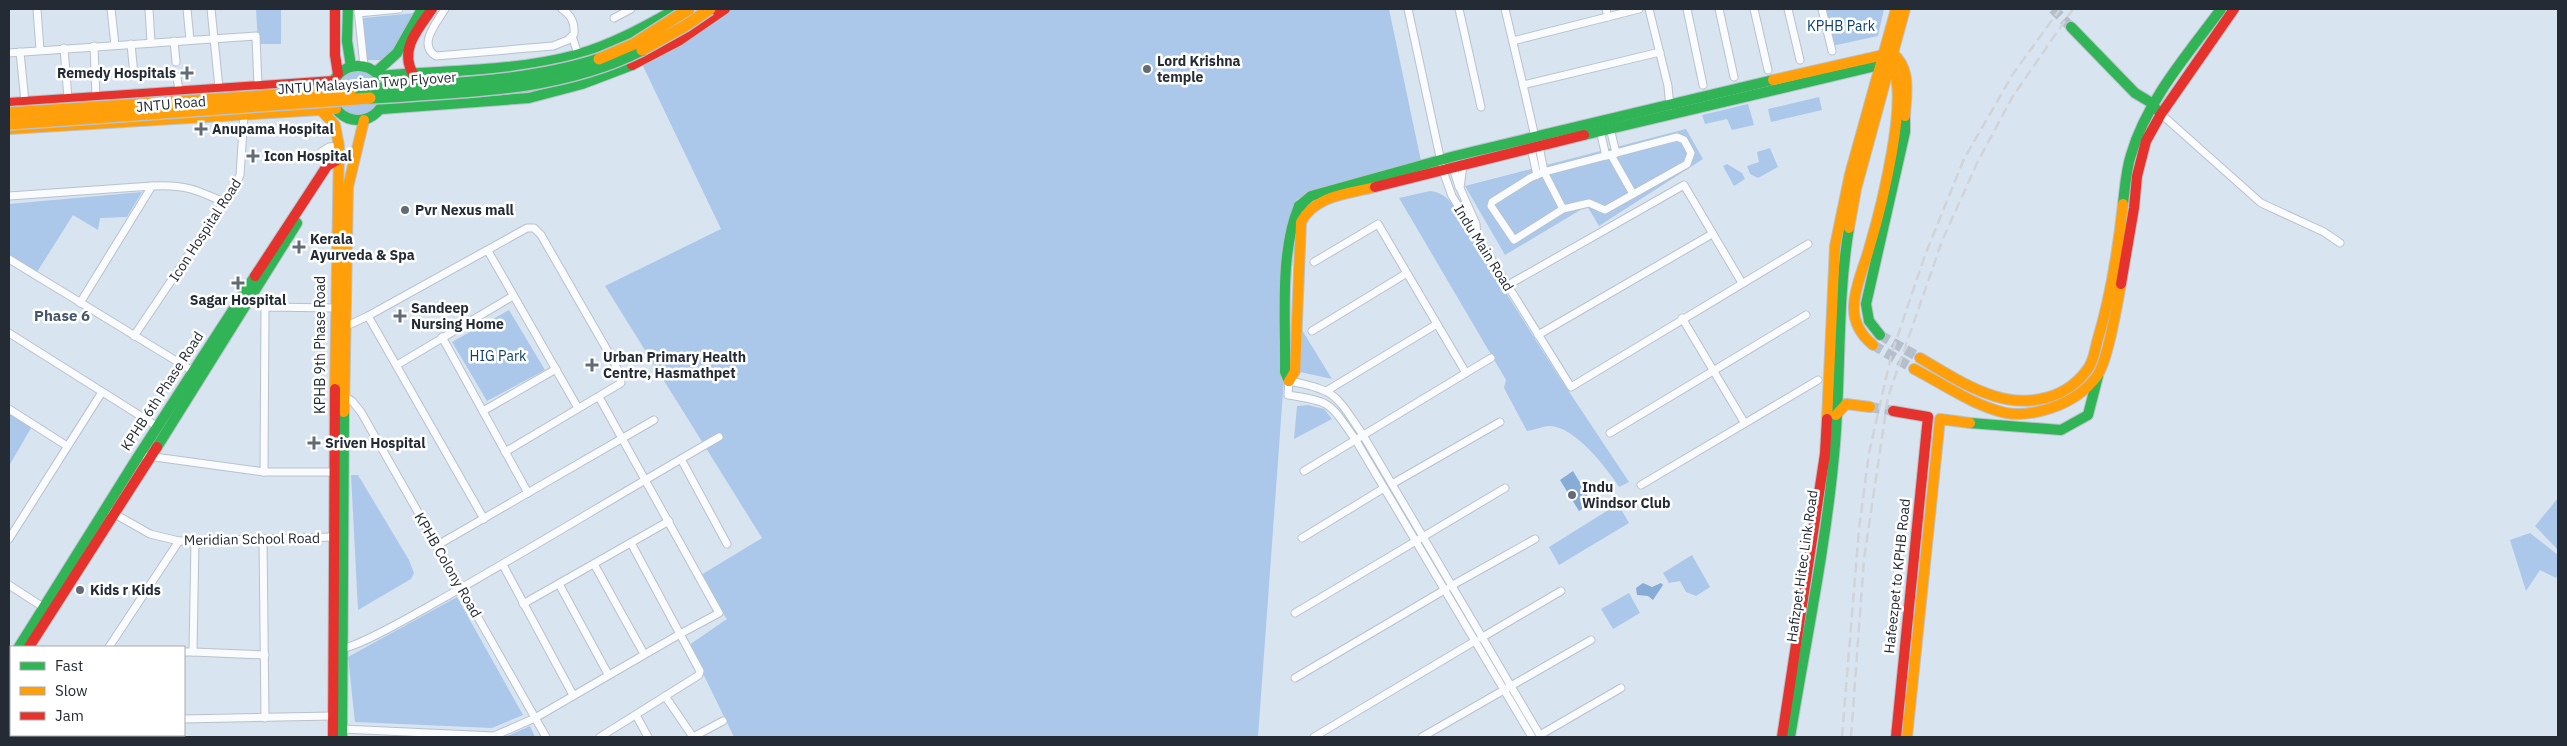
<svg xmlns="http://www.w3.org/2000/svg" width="2567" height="746" font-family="'IBM Plex Sans',sans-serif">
	<rect width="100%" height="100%" fill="#d9e4f1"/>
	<g fill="#abc8eb">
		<path d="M256 9H281V44H258Z"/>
		<path d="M727 9H1389L1421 161 1297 199 1258 737H734L689 645 727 619 696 578 762 538 605 286 721 229 642 64Z"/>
		<path d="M1819 9H1884L1878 36 1827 47Z"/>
		<path d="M415 13 387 60H367L363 18Z"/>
		<circle cx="359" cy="94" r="24"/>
		<path d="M1819 97 1822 110 1771 122 1768 109Z"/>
		<path d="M1748 104 1754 125 1732 130 1727 119 1705 124 1702 115Z"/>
		<path d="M1686 129 1703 159 1599 226 1587 206 1505 255 1465 186Z"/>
		<path d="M1770 148 1778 167 1758 178 1750 174 1747 166 1759 162 1757 152Z"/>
		<path d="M1727 164 1742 173 1745 179 1734 186 1723 166Z"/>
		<path d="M1430 191C1449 193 1455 208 1462 223L1554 369 1629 482 1619 487C1608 469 1574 426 1550 426 1543 426 1535 430 1527 431L1504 388 1506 380 1399 198Z"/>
		<path d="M142 192 127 217 100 218 98 230 73 215 37 272 9 254V204Z"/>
		<path d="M509 310 545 370 487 401 452 342Z"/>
		<path d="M1302 330 1332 379 1300 372Z"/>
		<path d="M1308 405 1324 409 1332 419 1294 439 1297 406Z"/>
		<path d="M9 412 31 428 9 466Z"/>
		<path d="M351 475H358L409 560 414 573 411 579 358 610Z"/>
		<path d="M2558 498V550L2535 526Z"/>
		<path d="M1618 504 1629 523 1559 565 1549 547Z"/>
		<path d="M2530 533 2558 555V575L2556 578 2540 570 2526 591 2510 540Z"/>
		<path d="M1692 555 1710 587 1696 596 1686 592 1680 581 1669 583 1663 573Z"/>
		<path d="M1629 593 1640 613 1613 629 1601 609Z"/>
		<path d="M457 597 523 715 492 728 355 722 348 657Z"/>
		<path d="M530 726 535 737H505Z"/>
	</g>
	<g fill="#87acd6">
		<path d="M1573 471 1592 503 1579 511 1560 480Z"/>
		<path d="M1643 583 1652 587 1661 583 1663 585 1653 600 1648 596 1637 595 1636 588Z"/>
	</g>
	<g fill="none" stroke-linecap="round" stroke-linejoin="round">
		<g stroke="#b5bfcb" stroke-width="10" stroke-dasharray="10 5" stroke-linecap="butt">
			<path d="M2053 9 2071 27"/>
			<path d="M1880 335 1920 358"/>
			<path d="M1873 345 1914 369"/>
			<path d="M1870 407 1893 411"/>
		</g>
		<g stroke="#b9c2cc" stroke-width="9">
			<g id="street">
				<path d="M37 9 40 50"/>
				<path d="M111 9 115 45"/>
				<path d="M149 9 151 43"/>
				<path d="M187 9 190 40"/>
				<path d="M211 9 219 88"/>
				<path d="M358 9 364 66"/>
				<path d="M445 9C437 22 417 45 436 56L553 46 568 40 574 34C575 22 571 15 562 9"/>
				<path d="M1408 9 1443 171 1452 196 1571 387 1808 244"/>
				<path d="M1459 9 1481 107"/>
				<path d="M1505 9 1523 85 1660 52"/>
				<path d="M1606 9 1608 17"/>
				<path d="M1649 9 1668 86 1670 108"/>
				<path d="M1687 9 1703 85"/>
				<path d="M1719 9 1734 77"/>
				<path d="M1754 9 1768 70"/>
				<path d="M1788 9 1800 60"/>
				<path d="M1822 9 1832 51"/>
				<path d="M358 13 399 9"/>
				<path d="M614 18 631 9"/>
				<path d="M572 36 578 54"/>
				<path d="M174 41 176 62"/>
				<path d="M1513 41 1639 9"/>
				<path d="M131 44 134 75"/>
				<path d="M94 46 96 98"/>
				<path d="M64 48 68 99"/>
				<path d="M20 52 25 102"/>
				<path d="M9 53 256 36 258 87"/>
				<path d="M177 77 179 91"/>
				<path d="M1523 85 1535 137"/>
				<path d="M2161 114 2261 203 2324 232 2340 243"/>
				<path d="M1610 128 1616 153"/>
				<path d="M1600 131 1606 156"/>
				<path d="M1539 146 1544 172 1677 137 1684 140 1691 153 1687 164 1605 210 1589 203 1563 209 1514 240 1491 206 1492 202 1530 178 1544 172 1563 209"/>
				<path d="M1531 148 1537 175"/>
				<path d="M321 152 329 147 339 146"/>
				<path d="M1611 155 1633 194"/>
				<path d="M1463 165 1460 188 1476 224 1477 236"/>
				<path d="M1453 168 1459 187"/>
				<path d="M152 186C185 184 197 190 226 203"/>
				<path d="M9 196 152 186 80 303"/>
				<path d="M488 251 578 408"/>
				<path d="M9 259 196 373"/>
				<path d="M1508 285 1684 185 1742 283"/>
				<path d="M246 300 265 307"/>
				<path d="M368 316 484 519"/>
				<path d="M1682 318 1744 422"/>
				<path d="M344 324H351L368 316 527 228H534L541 235 614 362 620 375 621 383 505 452"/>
				<path d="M1312 331 1407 273"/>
				<path d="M9 333 158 427"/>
				<path d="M1538 335 1712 234"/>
				<path d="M134 336 235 186 240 175 244 114"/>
				<path d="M442 337 528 493"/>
				<path d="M397 365 513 296"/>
				<path d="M1466 373 1491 358"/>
				<path d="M1328 390 1437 324"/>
				<path d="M345 397 352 401 361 412 546 737"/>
				<path d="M599 397 719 613 680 634 700 671 699 675 600 737"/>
				<path d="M9 409 67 446"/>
				<path d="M483 411 556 369"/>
				<path d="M1610 433 1806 315"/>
				<path d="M140 455 264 472H334"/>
				<path d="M681 459 727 544"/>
				<path d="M1304 471 1466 373 1378 224 1314 262"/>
				<path d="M264 472 265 307 335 308"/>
				<path d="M1392 484 1500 422"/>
				<path d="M1641 485 1818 380"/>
				<path d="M106 509 150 534 179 541 334 537"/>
				<path d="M1302 538 1384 488"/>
				<path d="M9 539 102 392"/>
				<path d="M263 539 265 718"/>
				<path d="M436 546 654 420"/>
				<path d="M594 564 644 654"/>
				<path d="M503 565 573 695"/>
				<path d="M559 584 608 674"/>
				<path d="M9 585 46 609"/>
				<path d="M1451 586 1535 539"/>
				<path d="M523 604 669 521"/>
				<path d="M1295 613 1505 488"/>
				<path d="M1481 638 1561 591"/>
				<path d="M109 647 179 541"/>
				<path d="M340 649C359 647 413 615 433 604 529 550 623 492 719 437"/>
				<path d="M184 652H193L195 540"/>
				<path d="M193 652 265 655"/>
				<path d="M1295 678 1446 589"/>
				<path d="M665 696 693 737"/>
				<path d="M9 697 11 699"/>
				<path d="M636 715 648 737"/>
				<path d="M184 719 333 716"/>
				<path d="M342 729 494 736 535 718 680 634 631 543"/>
				<path d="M132 735V737"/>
				<path d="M1540 735 1621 688"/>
				<path d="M66 737V735"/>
				<path d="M693 737 723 721"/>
				<path d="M1314 737 1475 641"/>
				<path d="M1422 737 1591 640"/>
				<path d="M1532 737 1355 439C1329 403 1334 402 1288 395L1289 381C1338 390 1336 396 1363 435L1541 737"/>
			</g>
		</g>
		<g stroke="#b9c2cc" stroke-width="12">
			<g id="fast">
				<path d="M348 9 347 41 351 66"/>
				<path d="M2071 27 2135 93 2150 102 2157 110"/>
				<circle cx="358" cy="93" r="27"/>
				<path d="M376 72 397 53 422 9"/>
				<path d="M380 76C445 70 513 72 576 55 612 45 644 27 676 9"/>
				<path d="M381 109 529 98 582 84 632 65"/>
				<path d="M1584 135 1888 63"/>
				<path d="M2123 204C2125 187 2126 170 2131 155 2147 100 2188 54 2221 9"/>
				<path d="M1307 211 1299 206 1311 196 1455 156 1773 80"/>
				<path d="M1880 335 1869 321 1866 304 1905 132V116"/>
				<path d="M1289 381 1285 372C1286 321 1279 253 1299 206"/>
				<path d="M1970 423 2061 430 2088 415 2098 376"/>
				<path d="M157 447 297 223"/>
				<path d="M19 647 134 463 255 276"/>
				<path d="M9 663 11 659"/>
				<path d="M342 737 344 412"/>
				<path d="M1790 737C1806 640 1827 541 1835 444 1841 372 1837 299 1849 228"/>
			</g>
		</g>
		<g stroke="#b9c2cc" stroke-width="12">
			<g id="slow">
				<path d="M1773 80 1892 53C1912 68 1906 94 1905 116"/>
				<path d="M321 110 335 125 339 146 335 389"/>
				<path d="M9 129 336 109"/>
				<path d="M1849 228 1856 189 1905 9"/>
				<path d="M1873 345C1861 335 1853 321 1854 305 1855 286 1864 267 1869 249 1878 219 1915 82 1888 63"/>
				<path d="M1920 358C1944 372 1968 388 1994 396 2029 407 2068 399 2089 367 2094 359 2095 350 2097 342 2111 296 2118 251 2123 204"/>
				<path d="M1914 369C1943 384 1974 406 2006 413 2022 416 2036 413 2051 408 2069 402 2086 391 2097 376 2108 361 2117 304 2121 284"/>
				<path d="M1289 381 1295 371 1301 222C1315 195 1348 194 1375 187"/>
				<path d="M344 412 348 187 364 120"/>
				<path d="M1836 415 1846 404 1870 407"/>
				<path d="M1827 419 1835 246 1850 174 1896 9"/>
				<path d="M9 680 11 676"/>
				<path d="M1907 737 1940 419 1970 423"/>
			</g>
		</g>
		<g stroke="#b9c2cc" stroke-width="12">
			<g id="jam">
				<path d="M335 9V55L338 74"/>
				<path d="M632 65 680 40 725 9"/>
				<path d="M413 74C399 49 418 29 432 9"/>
				<path d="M9 103 334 81"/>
				<path d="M1375 187 1584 135"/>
				<path d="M255 276 327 166 339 159"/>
				<path d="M2121 284 2134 208 2137 176 2146 141 2161 114 2234 9"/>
				<path d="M1893 411 1928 417 1896 737"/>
				<path d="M29 647 157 447"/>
				<path d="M333 737 335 389"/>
				<path d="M1782 737 1825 454 1827 419"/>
			</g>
		</g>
		<use href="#street" stroke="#f9fbfd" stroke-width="7"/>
		<use href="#fast" stroke="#30b455" stroke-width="10"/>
		<use href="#slow" stroke="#ff9f0a" stroke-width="10"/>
		<use href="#jam" stroke="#e5322d" stroke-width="10"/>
		<g stroke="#d0d4d8" stroke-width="2.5" stroke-dasharray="10 5" stroke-linecap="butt">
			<path d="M1842 737 1859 529 1869 453 1891 356 1925 255 1964 159 2013 74 2060 9"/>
			<path d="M1851 737 1864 559 1888 397 1942 241 1978 161 2013 96 2073 9"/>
		</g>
		<g stroke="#b9c2cc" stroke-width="14" stroke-linecap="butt">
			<g id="fast-bridge">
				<path d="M351 90C430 84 523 84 599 59"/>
				<path d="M370 98C462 92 558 92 642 50"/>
			</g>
		</g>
		<g stroke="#b9c2cc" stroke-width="14" stroke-linecap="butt">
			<g id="slow-bridge">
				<path d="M642 50 685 26 710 9"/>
				<path d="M599 59 634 44 689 9"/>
				<path d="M9 113 351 90"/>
				<path d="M9 124 370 98"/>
			</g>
		</g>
		<use href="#fast-bridge" stroke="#30b455" stroke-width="11"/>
		<use href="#slow-bridge" stroke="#ff9f0a" stroke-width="11"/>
	</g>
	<g fill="#636c76" stroke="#fff" stroke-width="2">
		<circle cx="1147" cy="69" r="5"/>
		<path d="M184.5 65.5h5v5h5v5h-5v5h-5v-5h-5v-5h5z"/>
		<path d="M198.5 121.5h5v5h5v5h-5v5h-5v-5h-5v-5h5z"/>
		<path d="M250.5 148.5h5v5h5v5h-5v5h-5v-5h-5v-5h5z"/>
		<circle cx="405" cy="210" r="5"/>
		<path d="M296.5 239.5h5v5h5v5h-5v5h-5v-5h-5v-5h5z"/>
		<path d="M235.5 275.5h5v5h5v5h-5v5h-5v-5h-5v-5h5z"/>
		<path d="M397.5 308.5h5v5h5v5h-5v5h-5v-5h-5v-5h5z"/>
		<path d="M589.5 357.5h5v5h5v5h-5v5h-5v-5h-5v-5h5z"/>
		<path d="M311.5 435.5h5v5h5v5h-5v5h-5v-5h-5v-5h5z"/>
		<circle cx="1572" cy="495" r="5"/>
		<circle cx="80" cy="590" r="5"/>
	</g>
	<g text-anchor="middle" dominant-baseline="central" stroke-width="5" stroke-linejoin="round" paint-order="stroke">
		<g font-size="14" fill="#0c4073" stroke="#fff">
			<text x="1841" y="26">KPHB Park</text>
			<text x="498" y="356">HIG Park</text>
		</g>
		<g font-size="14" font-weight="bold" fill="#242b34" stroke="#fff" text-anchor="start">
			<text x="1157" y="61">Lord Krishna<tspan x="1157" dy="16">temple</tspan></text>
			<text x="176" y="73" text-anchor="end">Remedy Hospitals</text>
			<text x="212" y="129">Anupama Hospital</text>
			<text x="264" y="156">Icon Hospital</text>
			<text x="415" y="210">Pvr Nexus mall</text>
			<text x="310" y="239">Kerala<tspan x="310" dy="16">Ayurveda &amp; Spa</tspan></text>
			<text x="238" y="300" text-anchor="middle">Sagar Hospital</text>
			<text x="411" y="308">Sandeep<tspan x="411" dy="16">Nursing Home</tspan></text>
			<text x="603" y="357">Urban Primary Health<tspan x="603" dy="16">Centre, Hasmathpet</tspan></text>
			<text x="325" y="443">Sriven Hospital</text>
			<text x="1582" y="487">Indu<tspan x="1582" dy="16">Windsor Club</tspan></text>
			<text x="90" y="590">Kids r Kids</text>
		</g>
		<g font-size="14" fill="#242b34" stroke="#fff">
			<text transform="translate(367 83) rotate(-4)">JNTU Malaysian Twp Flyover</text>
			<text transform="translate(171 104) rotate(-5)">JNTU Road</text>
			<text transform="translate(205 230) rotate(-57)">Icon Hospital Road</text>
			<text transform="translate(1484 248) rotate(58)">Indu Main Road</text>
			<text transform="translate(320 345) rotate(-90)">KPHB 9th Phase Road</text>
			<text transform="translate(162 391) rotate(-57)">KPHB 6th Phase Road</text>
			<text transform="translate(252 539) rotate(-1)">Meridian School Road</text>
			<text transform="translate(448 565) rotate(60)">KPHB Colony Road</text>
			<text transform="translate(1802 566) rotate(-82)">Hafizpet Hitec Link Road</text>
			<text transform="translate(1897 576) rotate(-84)">Hafeezpet to KPHB Road</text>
		</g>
		<g font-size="15" font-weight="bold" fill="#45576b" stroke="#fff">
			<text x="62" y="315">Phase 6</text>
		</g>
	</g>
	<rect width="2567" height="746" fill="none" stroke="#242b34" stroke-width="20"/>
	<rect x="10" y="646" width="175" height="90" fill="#ffffff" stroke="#a7aaae"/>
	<rect x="20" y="662" width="25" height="8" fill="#30b455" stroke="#a7aaae"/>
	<text x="55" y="671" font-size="15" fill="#242b34">Fast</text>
	<rect x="20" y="687" width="25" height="8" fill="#ff9f0a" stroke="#a7aaae"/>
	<text x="55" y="696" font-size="15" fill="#242b34">Slow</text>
	<rect x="20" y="712" width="25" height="8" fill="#e5322d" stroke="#a7aaae"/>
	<text x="55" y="721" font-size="15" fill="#242b34">Jam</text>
</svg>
